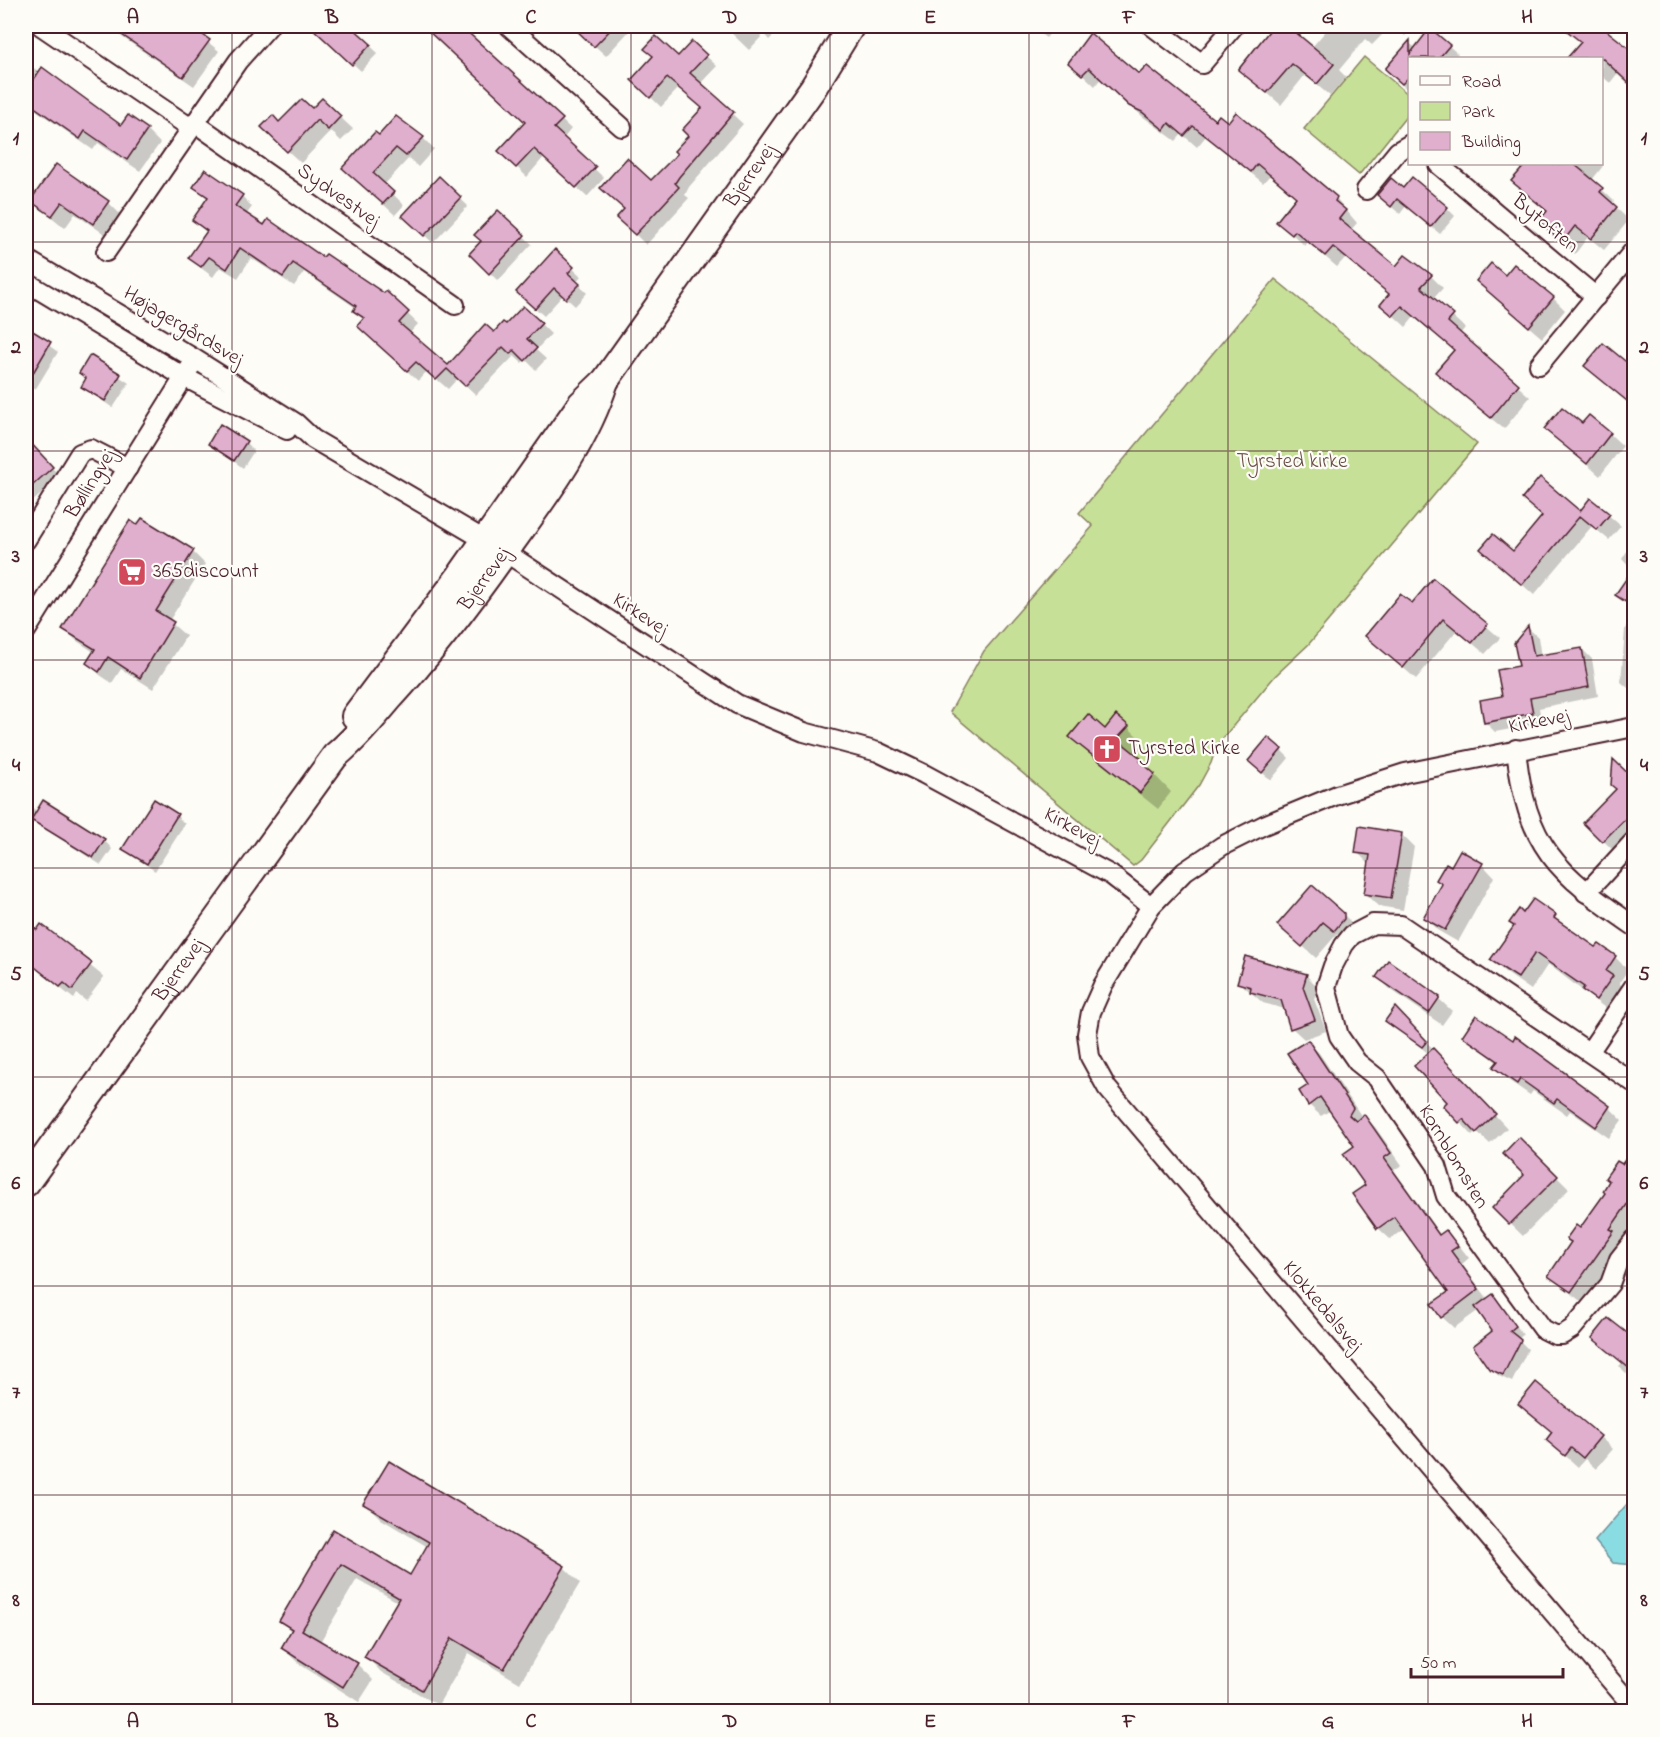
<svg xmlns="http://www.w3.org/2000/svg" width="1660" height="1737" font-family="'Indie Flower',sans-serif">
	<rect width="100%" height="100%" fill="#fdfcf7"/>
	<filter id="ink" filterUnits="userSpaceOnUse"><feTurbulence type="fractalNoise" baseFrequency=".0167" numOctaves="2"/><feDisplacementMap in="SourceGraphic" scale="12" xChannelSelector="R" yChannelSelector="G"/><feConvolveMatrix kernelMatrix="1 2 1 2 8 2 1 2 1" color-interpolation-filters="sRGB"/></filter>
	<g filter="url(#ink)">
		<g fill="#c7e097" stroke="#888061" stroke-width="1.5">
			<path d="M1364 57 1409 95V113L1359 175 1304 129Z"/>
			<path d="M1275 279 1477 444 1308 645 1275 676 1217 745 1211 763 1199 785 1141 860 1133 866 950 712 984 651 1093 526 1079 513Z"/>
		</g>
		<path fill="#8adce3" stroke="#709099" stroke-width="1.5" d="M1634 1496V1565L1613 1563 1595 1541Z"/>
		<g fill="#0003">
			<path d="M106 26H165L180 36 188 26 219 51 194 86Z"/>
			<path d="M325 26H349L378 53 361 71 319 32Z"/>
			<path d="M425 26H460L571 129 563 139 604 178 587 197 544 157 527 177 500 151 527 122Z"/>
			<path d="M573 26H634L606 56Z"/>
			<path d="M724 26H783L769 40 764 34 749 50Z"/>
			<path d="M1030 26H1056L1046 38Z"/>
			<path d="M1275 26H1286L1312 47 1330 26H1391L1372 45 1365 39 1339 70 1346 77 1330 96 1305 75 1281 105 1240 69Z"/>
			<path d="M1393 26H1413L1405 36Z"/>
			<path d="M1562 26H1601L1634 54V89L1617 74 1610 83 1602 76V58H1573L1571 56 1582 43Z"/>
			<path d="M1431 30 1458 54 1454 58H1410V92L1386 71 1409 43 1416 48Z"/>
			<path d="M706 56 717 66 700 84 743 124 689 187 685 195 689 198 646 245 629 228 651 182 679 154 704 109 679 88 661 107 633 80 678 59Z"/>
			<path d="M1070 62 1140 76 1336 198 1357 223 1350 231 1396 268 1431 276 1443 288 1433 299 1465 328 1460 334 1530 397 1504 429 1449 384 1455 351 1414 317 1406 327 1382 305 1390 295 1345 258 1337 267 1308 242 1305 246 1278 221 1297 198 1270 175 1263 183 1206 136 1197 147 1182 134 1176 141 1142 116 1101 78 1095 86Z"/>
			<path d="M26 63 122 127 128 117 147 130 160 143 140 171 98 143 93 150 26 103Z"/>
			<path d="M312 110 340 117 353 129 341 141 331 131 301 163 276 140 280 124Z"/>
			<path d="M379 137 423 138 434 149 418 167 409 158 384 185 404 205 395 215 356 179Z"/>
			<path d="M1528 164H1601L1603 166 1592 180 1614 201 1612 204 1629 220 1604 250 1588 237 1575 254 1541 221 1548 212 1513 181Z"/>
			<path d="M439 178 468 206 433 243 404 216Z"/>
			<path d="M195 187 242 196 252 207 246 215 384 295 386 293 418 324 409 334 448 368 506 326 541 324 551 334 536 350 546 359 536 370 525 359 522 363 514 356 476 395 458 378 448 389 427 371 418 381 369 336 365 320 355 311 356 308 304 272 294 286 251 258 238 278 220 267 213 277 201 268 190 258 207 233 194 220 208 199Z"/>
			<path d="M1403 190 1447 208 1455 216 1440 234 1406 206 1400 214 1387 203Z"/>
			<path d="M32 201 108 202 121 215 106 235 75 214 65 228Z"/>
			<path d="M498 212 532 244 498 281 471 254 483 241Z"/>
			<path d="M555 252 581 276 576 282 587 293 575 306 563 295 544 316 526 300Z"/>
			<path d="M1506 277 1553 298 1565 310 1542 338 1491 294Z"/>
			<path d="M26 329 58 352 35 390 26 384Z"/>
			<path d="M90 357 129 383 113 408 82 387 87 379 81 373Z"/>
			<path d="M1634 371V407L1594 374Z"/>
			<path d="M1583 425 1610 434 1623 446 1600 476 1546 429Z"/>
			<path d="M26 441 60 476 26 508Z"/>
			<path d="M246 443 254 451 243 468 210 444Z"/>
			<path d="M1524 499 1580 513 1591 500 1621 526 1609 540 1592 526 1534 595 1482 549 1513 553 1543 517Z"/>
			<path d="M26 512 33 519 26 530Z"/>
			<path d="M1634 540V693L1621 682 1625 629 1633 609 1617 595 1632 570 1622 559Z"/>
			<path d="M193 552 205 564 169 621 186 636 153 689 121 669 112 683 100 675 88 663 94 652 77 641 64 629Z"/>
			<path d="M1433 580 1500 638 1485 654 1457 630 1416 679 1367 636 1412 606Z"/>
			<path d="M1528 628 1538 637 1541 657 1582 649 1592 659 1598 696 1539 708 1542 723 1495 732 1485 722 1504 697 1521 667 1516 643Z"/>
			<path d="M1128 727 1144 743 1135 755 1171 792 1158 809 1088 753 1071 737Z"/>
			<path d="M1281 750 1289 758 1271 780 1258 769Z"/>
			<path d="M1634 780V832L1615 852 1585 823Z"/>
			<path d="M26 801 37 812 43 802 104 840 112 849 101 865 34 822 26 836Z"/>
			<path d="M177 816 185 824 155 871 124 849Z"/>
			<path d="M1401 834 1414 847 1403 910 1378 906 1365 894 1370 865 1357 852Z"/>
			<path d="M1482 864 1494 877 1458 942 1437 930 1425 917 1443 885 1438 880 1451 868Z"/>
			<path d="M1533 901 1597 949 1599 946 1615 957 1628 970 1619 983 1625 989 1609 1011 1548 964 1531 990 1505 972 1492 960Z"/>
			<path d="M1343 914 1356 927 1347 943 1337 934 1316 958 1279 925Z"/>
			<path d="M27 924 37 932 41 926 104 977 86 1001 77 994 74 999 26 961Z"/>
			<path d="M1388 962 1439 999 1452 1011 1442 1025 1390 989 1378 977Z"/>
			<path d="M1306 975 1318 987 1314 999 1326 1031 1304 1039 1292 1028 1285 1009 1263 1003 1239 982Z"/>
			<path d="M1387 1020 1407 1021 1507 1128 1490 1144 1476 1131 1472 1135 1460 1122 1429 1054Z"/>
			<path d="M1464 1036 1513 1042 1516 1038 1609 1107 1622 1120 1609 1138 1570 1111 1567 1115 1533 1091 1530 1095 1508 1080 1495 1067 1498 1063Z"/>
			<path d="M1308 1042 1319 1053 1362 1117 1364 1116 1375 1127 1402 1165 1394 1170 1441 1236 1446 1232 1458 1244 1469 1258 1462 1264 1488 1299 1493 1296 1501 1304 1523 1335 1518 1339 1528 1349 1512 1382 1499 1376 1490 1368 1495 1332 1479 1310 1454 1328 1442 1317 1450 1292 1404 1229 1390 1239 1378 1228 1356 1147 1331 1110 1321 1116 1309 1105Z"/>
			<path d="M1519 1139 1569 1189 1523 1236 1494 1208 1526 1175Z"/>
			<path d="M1634 1148V1224L1622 1242 1625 1245 1584 1304 1550 1276Z"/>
			<path d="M1594 1338 1634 1341V1381L1619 1366 1622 1363Z"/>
			<path d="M1520 1404 1600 1437 1613 1449 1596 1469 1585 1459 1578 1467 1548 1440 1553 1433Z"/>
			<path d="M389 1463 564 1567 580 1583 520 1683 469 1653 438 1705 381 1672 366 1656 398 1602 357 1579 320 1642 357 1664 373 1680 359 1702 299 1664 283 1648 292 1632 281 1621 334 1531 411 1577 428 1547 381 1519 365 1503Z"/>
		</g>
		<g fill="#e0afce" stroke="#4a1f2b" stroke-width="1.5">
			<path d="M109 26H190L210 40 183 77Z"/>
			<path d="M310 26H351L371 44 352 65Z"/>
			<path d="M423 26H461L563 119 554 128 596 167 576 188 534 149 516 168 498 151 525 122Z"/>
			<path d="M572 26H614L594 47Z"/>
			<path d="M1273 26H1288L1334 64 1317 84 1292 64 1267 93 1238 70Z"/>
			<path d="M1561 26H1601L1635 53V89L1602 58H1567L1581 42Z"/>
			<path d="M1430 28 1450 45 1439 58H1410V76L1402 84 1385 69 1410 40V54Z"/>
			<path d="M1090 33 1139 74 1147 66 1215 120 1219 115 1228 122 1236 112 1337 197 1335 201 1346 210 1339 219 1396 266 1405 255 1432 275 1421 287 1454 315 1448 322 1519 384 1491 418 1435 372 1454 350 1402 306 1393 316 1380 305 1389 294 1333 247 1325 256 1295 231 1292 235 1276 222 1296 197 1257 164 1251 172 1193 126 1184 136 1169 123 1164 130 1142 112 1129 106 1089 68 1082 75 1068 63Z"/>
			<path d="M656 36 678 56 692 41 707 55 690 73 734 112 679 177 675 183 679 187 635 235 616 218 624 209 600 188 627 158 651 180 677 154 674 151 688 136 682 130 702 108 667 78 650 98 631 80 653 56 644 49Z"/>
			<path d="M42 67 121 125 128 115 148 129 127 160 85 131 80 139 26 101V91Z"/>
			<path d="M322 98 341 116 328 130 317 120 287 152 261 127 273 115 279 122 302 99 312 108Z"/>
			<path d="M396 116 424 137 406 156 396 148 373 173 394 192 383 204 342 168 375 132 379 135Z"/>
			<path d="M56 164 109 201 93 224 62 202 52 216 30 201Z"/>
			<path d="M1526 164H1574L1603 188 1600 192 1617 207 1591 239 1575 226 1562 243 1539 221 1547 211 1511 181Z"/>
			<path d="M205 169 243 195 235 206 264 225 268 219 323 257 326 254 384 293 386 291 409 312 399 323 448 365 485 324 494 332 503 322 506 324 523 306 542 323 527 339 537 348 525 361 514 350 510 354 503 347 465 386 447 369 436 380 416 362 407 371 357 326 364 318 353 311 356 306 293 263 283 277 240 248 227 269 209 257 201 267 188 258 207 231 192 220 208 197 193 187Z"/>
			<path d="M439 176 461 197 424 236 402 216Z"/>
			<path d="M1412 177 1448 207 1431 227 1397 199 1391 207 1377 195 1391 178 1403 188Z"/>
			<path d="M498 210 525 235 489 274 469 254 481 241 474 235Z"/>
			<path d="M555 249 574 267 568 273 580 284 566 299 554 288 535 309 516 292Z"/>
			<path d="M1491 263 1505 275 1514 264 1554 297 1529 327 1476 281Z"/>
			<path d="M26 327 51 342 26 385Z"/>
			<path d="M1603 343 1635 369V391L1627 401 1584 366Z"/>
			<path d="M90 355 121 374 105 401 81 387 86 378 79 373Z"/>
			<path d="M1562 407 1582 423 1589 415 1611 433 1587 464 1544 429Z"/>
			<path d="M220 424 247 441 234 461 208 444Z"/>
			<path d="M26 438 53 467 33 485 26 477Z"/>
			<path d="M1540 477 1580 511 1590 498 1610 514 1597 530 1580 516 1522 585 1480 549 1493 534 1513 551 1542 516 1522 499Z"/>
			<path d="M142 518 194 550 156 611 174 622 140 678 108 657 99 672 86 663 95 649 62 629 130 520 137 525Z"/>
			<path d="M1635 566V608L1615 595Z"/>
			<path d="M1433 578 1488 624 1472 643 1443 619 1403 668 1365 636 1400 594 1412 603Z"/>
			<path d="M1528 626 1534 656 1582 648 1589 687 1530 698 1533 713 1484 723 1480 700 1502 696 1497 670 1519 666 1514 643Z"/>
			<path d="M1088 714 1105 729 1116 715 1129 726 1117 739 1142 759 1140 761 1155 774 1140 793 1069 737Z"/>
			<path d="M1268 737 1282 749 1262 773 1248 761Z"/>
			<path d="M1613 759 1635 780V809L1602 842 1583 823 1616 789 1611 785Z"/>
			<path d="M154 799 178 814 147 864 122 849Z"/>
			<path d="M43 800 105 839 93 858 31 820Z"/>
			<path d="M1359 826 1402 833 1391 898 1364 894 1370 855 1355 853Z"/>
			<path d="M1460 850 1483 863 1445 930 1423 918 1442 884 1436 880 1446 863 1451 866Z"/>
			<path d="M1312 885 1344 913V919L1334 931 1323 922 1302 947 1277 925Z"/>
			<path d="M1533 899 1556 915 1554 918 1596 947 1599 944 1616 956 1606 971 1613 976 1596 1000 1582 990 1584 987 1535 953 1518 978 1490 960 1514 926 1509 923 1519 909 1523 913Z"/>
			<path d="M26 921 37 930 41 924 92 963 72 990 64 983 60 987 26 960Z"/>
			<path d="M1245 956 1307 974 1303 987 1315 1020 1290 1029 1281 1000 1250 992 1251 987 1237 983Z"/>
			<path d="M1388 960 1440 997 1429 1013 1376 977Z"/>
			<path d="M1395 1007 1427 1041 1422 1047 1385 1021Z"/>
			<path d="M1476 1015 1513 1040 1515 1036 1610 1106 1596 1127 1557 1099 1554 1103 1520 1079 1517 1084 1493 1067 1498 1061 1462 1036Z"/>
			<path d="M1308 1040 1353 1108 1349 1115 1356 1121 1364 1114 1391 1153 1384 1158 1439 1235 1446 1230 1458 1246 1451 1251 1479 1289 1441 1318 1431 1304 1448 1292 1394 1217 1377 1229 1352 1194 1365 1185 1343 1154 1354 1146 1320 1097 1308 1106 1299 1091 1308 1085 1287 1053Z"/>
			<path d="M1433 1048 1496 1114 1476 1133 1463 1119 1459 1123 1443 1106 1447 1102 1414 1066Z"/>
			<path d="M1519 1137 1558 1176 1509 1225 1492 1208 1524 1175 1503 1154Z"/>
			<path d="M1635 1146V1193L1610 1229 1614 1231 1571 1292 1548 1276 1571 1242 1566 1239 1576 1225 1580 1228 1605 1193 1603 1191 1609 1181 1605 1178 1617 1161 1622 1164Z"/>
			<path d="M1493 1294 1516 1326 1510 1331 1521 1340 1503 1375 1489 1369 1473 1346 1492 1331 1475 1307Z"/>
			<path d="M1608 1318 1635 1339V1373L1592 1338Z"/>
			<path d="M1536 1382 1601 1436 1583 1458 1571 1448 1565 1456 1546 1440 1552 1432 1518 1404Z"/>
			<path d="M389 1461 565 1566 504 1669 452 1638 422 1690 364 1657 399 1598 341 1564 302 1630 358 1663 343 1687 281 1648 292 1629 279 1621 333 1529 410 1575 429 1542 363 1504Z"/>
		</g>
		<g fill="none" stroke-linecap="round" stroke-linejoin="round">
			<g stroke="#4a1f2b" stroke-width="22">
				<g id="street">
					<path d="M41 26 191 128"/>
					<path d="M509 26 622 127"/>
					<path d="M1152 26 1202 64 1234 26"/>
					<path d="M195 123 455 305"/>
					<path d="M1438 164 1596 297"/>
					<path d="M1366 190 1398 151 1410 144"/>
					<path d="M106 252 238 61 269 26"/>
					<path d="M26 259 195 359 296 423 313 439 505 552 737 704 804 732 878 752 924 774 1111 875 1151 906"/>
					<path d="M26 282 184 377 287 430"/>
					<path d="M1539 365 1634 250"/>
					<path d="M26 540 80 453 91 449 128 468"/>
					<path d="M26 631 191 366"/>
					<path d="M1634 727 1405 773 1337 795 1264 825 1222 846 1185 871 1151 906 1103 985 1091 1012 1087 1034 1090 1057 1107 1088 1634 1708"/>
					<path d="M1516 749C1526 847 1557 873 1634 926"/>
					<path d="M1586 893 1634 841"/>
					<path d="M1590 1051 1634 986"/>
					<path d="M1634 1083 1401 925 1373 924 1352 935 1344 945 1333 966 1326 987 1339 1036 1357 1062 1377 1078 1437 1166 1446 1196 1543 1329 1555 1335H1562L1572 1329 1610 1284 1619 1259 1634 1240"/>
				</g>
			</g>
			<g stroke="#4a1f2b" stroke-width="30">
				<g id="secondary">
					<path id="s1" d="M355 716 460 576 581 404 605 381 813 88 851 26"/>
					<path id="s2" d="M26 1183 335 756C355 739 371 720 388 700 430 654 468 604 504 553 542 500 585 445 605 381"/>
				</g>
			</g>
			<use href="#street" stroke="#fdfcf7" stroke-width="18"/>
			<use href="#secondary" stroke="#fdfcf7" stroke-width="26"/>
		</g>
	</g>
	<path fill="none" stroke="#4a1f2b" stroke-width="1.5" stroke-opacity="0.55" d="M232 26V1712M432 26V1712M631 26V1712M830 26V1712M1029 26V1712M1228 26V1712M1428 26V58M1428 164V1712M26 242H1634M26 451H1634M26 660H1634M26 868H1634M26 1077H1634M26 1286H1634M26 1495H1634"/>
	<defs>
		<g id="supermarket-square" transform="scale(1.5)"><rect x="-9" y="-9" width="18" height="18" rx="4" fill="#d1495b" stroke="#fdfcf7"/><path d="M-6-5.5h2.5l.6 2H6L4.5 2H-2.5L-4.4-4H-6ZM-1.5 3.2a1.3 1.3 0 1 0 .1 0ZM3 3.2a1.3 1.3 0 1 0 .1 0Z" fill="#fff"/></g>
		<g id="church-square" transform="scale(1.5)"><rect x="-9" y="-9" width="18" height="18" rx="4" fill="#d1495b" stroke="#fdfcf7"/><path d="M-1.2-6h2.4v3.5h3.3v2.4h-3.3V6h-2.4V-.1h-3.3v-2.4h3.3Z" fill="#fff"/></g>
	</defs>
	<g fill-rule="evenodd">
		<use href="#supermarket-square" x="132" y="572"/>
		<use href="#church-square" x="1107" y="749"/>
	</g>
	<g text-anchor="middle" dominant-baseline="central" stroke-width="4.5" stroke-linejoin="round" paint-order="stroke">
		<g font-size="21" fill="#4a1f2b" stroke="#fdfcf7">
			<text stroke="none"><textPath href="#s1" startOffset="670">Bjerrevej</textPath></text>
			<text transform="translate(338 196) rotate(35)">Sydvestvej</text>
			<text transform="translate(1545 224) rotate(40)">Bytoften</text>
			<text transform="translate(183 327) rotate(31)">Højagergårdsvej</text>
			<text transform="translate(91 484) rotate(-58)">Bøllingvej</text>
			<text stroke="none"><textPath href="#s2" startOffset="759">Bjerrevej</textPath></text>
			<text transform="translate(640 615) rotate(33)">Kirkevej</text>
			<text transform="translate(1539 722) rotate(-11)">Kirkevej</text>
			<text transform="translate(1072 828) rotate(29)">Kirkevej</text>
			<text stroke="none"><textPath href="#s2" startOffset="262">Bjerrevej</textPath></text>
			<text transform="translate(1453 1157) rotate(59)">Kornblomsten</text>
			<text transform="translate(1322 1307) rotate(50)">Klokkedalsvej</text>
		</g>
		<g font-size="21" fill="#694f46" stroke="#fdfcf7">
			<text x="1292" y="462">Tyrsted kirke</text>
		</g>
		<g font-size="21" fill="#4a1f2b" stroke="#fdfcf7" text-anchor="start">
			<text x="153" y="572">365discount</text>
			<text x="1128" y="749">Tyrsted Kirke</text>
		</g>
	</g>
	<rect width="1660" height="1737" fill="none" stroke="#fdfcf7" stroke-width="66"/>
	<rect x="1408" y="57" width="195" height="108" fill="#fdfcf7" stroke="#b5a4a5" stroke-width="1.5"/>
	<rect x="1420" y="76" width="30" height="9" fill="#fdfcf7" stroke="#b5a4a5" stroke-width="1.5"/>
	<text x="1462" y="87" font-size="18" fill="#4a1f2b">Road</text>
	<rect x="1420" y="102" width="30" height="18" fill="#c7e097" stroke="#b5a4a5" stroke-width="1.5"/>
	<text x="1462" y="117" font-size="18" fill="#4a1f2b">Park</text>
	<rect x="1420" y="132" width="30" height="18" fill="#e0afce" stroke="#b5a4a5" stroke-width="1.5"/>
	<text x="1462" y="147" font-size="18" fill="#4a1f2b">Building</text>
	<path d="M1411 1668v9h152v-9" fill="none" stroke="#4a1f2b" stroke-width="3"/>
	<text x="1420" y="1668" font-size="18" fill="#4a1f2b" stroke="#fdfcf7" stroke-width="4.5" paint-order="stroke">50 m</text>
	<rect x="33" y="33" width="1594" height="1671" fill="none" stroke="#4a1f2b" stroke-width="2"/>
	<g font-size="20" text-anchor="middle" font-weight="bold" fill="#4a1f2b">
		<text x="133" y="23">A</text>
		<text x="332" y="23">B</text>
		<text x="531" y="23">C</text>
		<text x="730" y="23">D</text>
		<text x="930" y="23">E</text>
		<text x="1129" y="23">F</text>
		<text x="1328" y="23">G</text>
		<text x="1527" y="23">H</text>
		<text x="16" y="144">1</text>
		<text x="1644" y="144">1</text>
		<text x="16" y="353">2</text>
		<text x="1644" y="353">2</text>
		<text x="16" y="562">3</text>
		<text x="1644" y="562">3</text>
		<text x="16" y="771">4</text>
		<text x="1644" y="771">4</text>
		<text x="16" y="980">5</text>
		<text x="1644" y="980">5</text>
		<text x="16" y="1189">6</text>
		<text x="1644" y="1189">6</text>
		<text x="16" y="1398">7</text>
		<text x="1644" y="1398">7</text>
		<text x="16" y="1606">8</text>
		<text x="1644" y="1606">8</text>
		<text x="133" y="1727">A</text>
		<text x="332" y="1727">B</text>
		<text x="531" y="1727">C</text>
		<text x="730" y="1727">D</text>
		<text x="930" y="1727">E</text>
		<text x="1129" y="1727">F</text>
		<text x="1328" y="1727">G</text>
		<text x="1527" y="1727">H</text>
	</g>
</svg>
